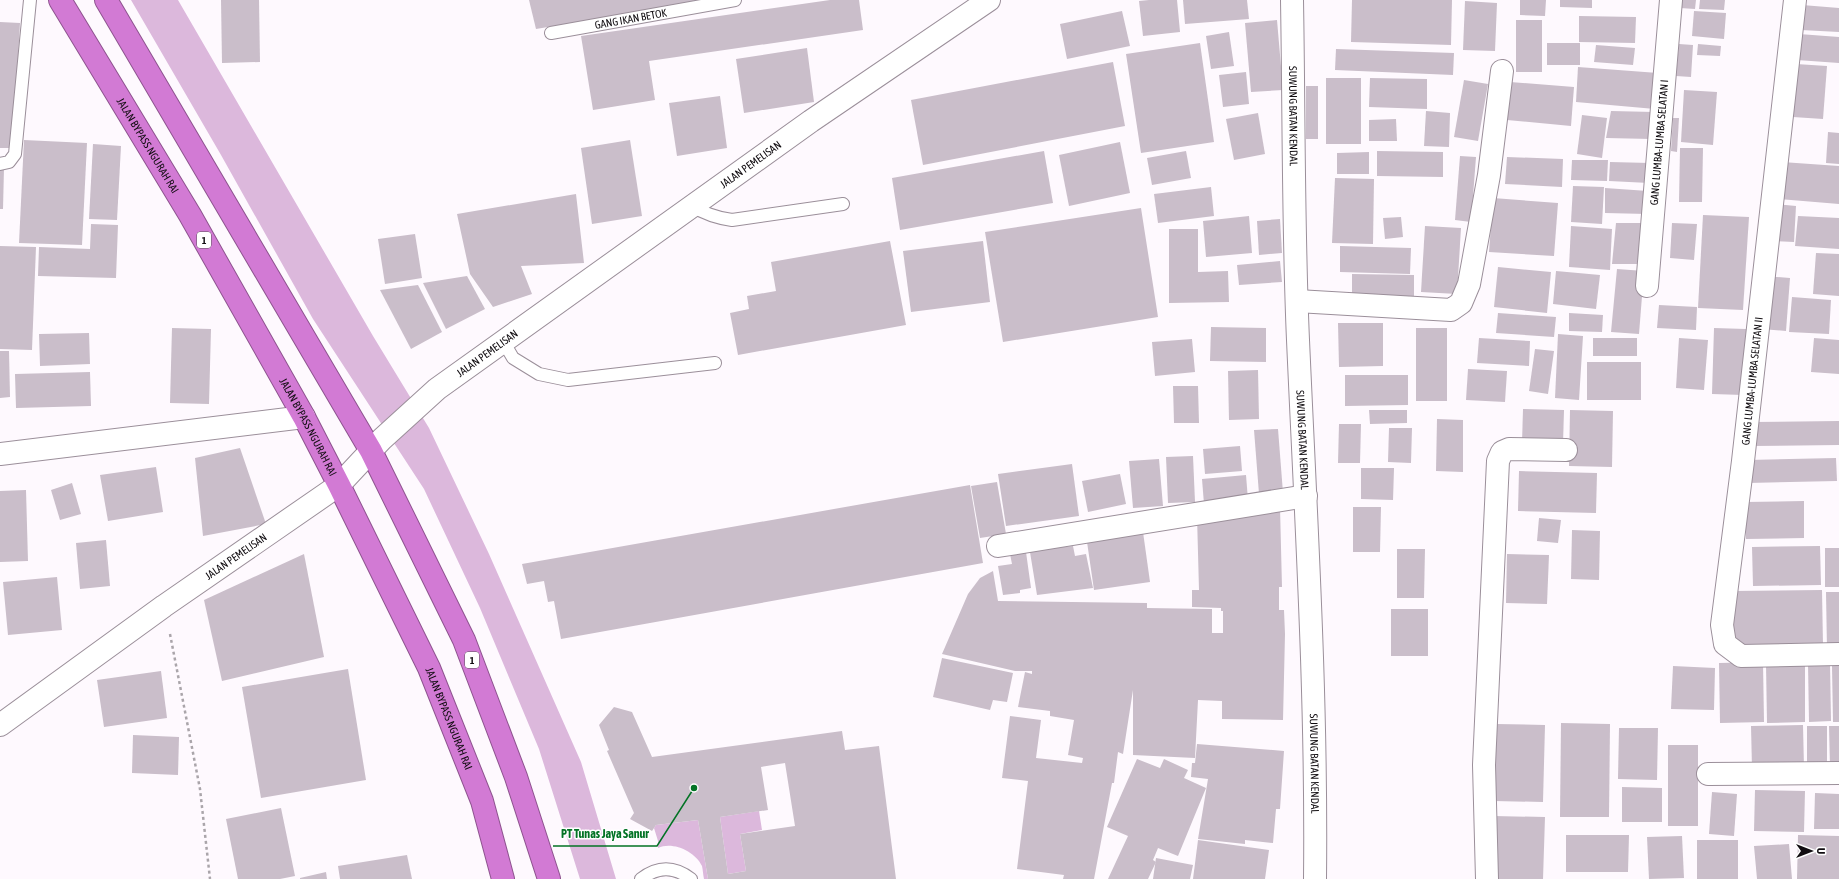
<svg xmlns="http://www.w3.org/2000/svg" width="1839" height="879" font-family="'Asap Condensed',sans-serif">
	<rect width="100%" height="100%" fill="#fef9fe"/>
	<g fill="#dcb8dc">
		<path d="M131 0H178L373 336 429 428 489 554 581 762 616 879H580L539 749 480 608 424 489 313 319 221 155Z"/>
		<path d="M759 811 762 830 740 834 746 871 728 874 720 817Z"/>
		<path d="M698 820 708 879H704C703 875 703 870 702 866 695 851 672 841 658 848V841L654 828 656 825Z"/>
	</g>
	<g fill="#cabeca" fill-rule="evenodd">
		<path d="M221 0H259L260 62 222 63Z"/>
		<path d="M529 0H710L536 29Z"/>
		<path d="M830 0H859L863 30 649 61 655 100 593 110 581 36Z"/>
		<path d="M1149 0H1177L1180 32 1143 36 1139 1Z"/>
		<path d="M1183 0H1247L1249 19 1185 24Z"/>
		<path d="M1352 0H1452L1451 45 1351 42Z"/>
		<path d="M1520 0H1546L1545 16 1520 15Z"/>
		<path d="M1560 0H1592V8L1560 7Z"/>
		<path d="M1681 0H1696L1695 9 1680 8Z"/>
		<path d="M1700 0H1725L1724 10 1699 9Z"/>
		<path d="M1465 1 1497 3 1495 51 1463 50Z"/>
		<path d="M1802 5 1839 8V32L1801 30Z"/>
		<path d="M1122 11 1130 46 1067 59 1060 24Z"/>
		<path d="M1694 11 1726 13 1724 39 1692 36Z"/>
		<path d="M1579 16 1636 17 1635 43 1579 42Z"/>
		<path d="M1277 20 1283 90 1251 92 1245 23Z"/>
		<rect x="1516" y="20" width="26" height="52"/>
		<path d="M0 22 20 23 13 148H0Z"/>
		<path d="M1229 32 1234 66 1211 69 1206 36Z"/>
		<path d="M1799 34 1839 37V63L1797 60Z"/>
		<path d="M1200 43 1214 142 1141 153 1126 54Z"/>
		<rect x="1547" y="43" width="33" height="22"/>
		<path d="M1679 44 1693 45 1691 77 1676 76Z"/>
		<path d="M1698 44 1721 46 1720 56 1697 55Z"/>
		<path d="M1596 45 1635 48 1633 65 1594 62Z"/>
		<path d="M807 48 814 102 744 113 736 59Z"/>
		<path d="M1336 49 1454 53 1453 75 1335 70Z"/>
		<path d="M1113 62 1125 126 923 165 911 100Z"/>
		<path d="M1796 64 1827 66 1823 119 1793 117Z"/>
		<path d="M1578 67 1658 73 1655 109 1576 102Z"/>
		<path d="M1246 72 1249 104 1223 107 1219 75Z"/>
		<rect x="1326" y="78" width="35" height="66"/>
		<path d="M1370 78 1427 79V109L1369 107Z"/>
		<path d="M1464 80 1488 84 1478 141 1454 137Z"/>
		<path d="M1510 82 1574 87 1571 126 1507 120Z"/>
		<rect x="1306" y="86" width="12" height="53"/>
		<path d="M1684 90 1717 92 1713 145 1681 142Z"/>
		<path d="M720 96 727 148 677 156 669 103Z"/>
		<path d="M1426 111 1450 113 1449 147 1424 146Z"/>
		<path d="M1611 111 1654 112 1651 139 1606 138Z"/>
		<path d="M1258 113 1265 154 1234 160 1226 119Z"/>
		<path d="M1582 115 1607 118 1602 158 1577 154Z"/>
		<path d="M1673 118H1679L1677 152 1671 151Z"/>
		<path d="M1396 119 1397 141H1369V120Z"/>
		<path d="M1828 132 1839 133V164L1826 163Z"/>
		<path d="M24 140 87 143 82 245 19 243Z"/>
		<path d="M630 140 642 216 592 224 581 148Z"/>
		<path d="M1120 142 1130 193 1069 206 1059 155Z"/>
		<path d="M93 144 121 146 117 220 89 219Z"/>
		<path d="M1680 148H1703L1702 202H1679Z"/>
		<path d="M1044 151 1053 203 900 230 892 178Z"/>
		<path d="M1186 151 1191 178 1152 185 1147 158Z"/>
		<path d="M1377 151 1443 152V177L1377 176Z"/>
		<path d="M1369 152V174H1337V153Z"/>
		<path d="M1460 156 1476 157 1471 222 1455 220Z"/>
		<path d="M1507 157 1563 159 1562 187 1505 184Z"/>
		<path d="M1572 160H1608L1607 181 1571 180Z"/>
		<path d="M1610 162 1650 163 1649 183 1609 181Z"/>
		<path d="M1782 162 1839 166V204L1779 199Z"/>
		<path d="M0 168H4L3 209H0Z"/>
		<path d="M1335 178 1374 179 1373 244 1332 243Z"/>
		<path d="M1573 186 1604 187 1602 224 1571 222Z"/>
		<path d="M1211 187 1214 216 1158 223 1154 194Z"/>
		<path d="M1605 188 1648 191 1647 214 1605 213Z"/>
		<path d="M576 194 584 263 521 266 532 294 493 307 470 274 457 214Z"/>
		<path d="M1493 198 1558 203 1554 256 1489 252Z"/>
		<path d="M1775 204 1796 206 1794 242 1772 241Z"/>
		<path d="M1141 208 1158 317 1003 342 985 232Z"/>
		<path d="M1703 215 1749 217 1743 310 1698 308Z"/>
		<path d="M1249 216 1252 253 1206 257 1203 221Z"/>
		<path d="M1798 216 1839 218V249L1795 246Z"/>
		<path d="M1401 217 1403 237 1385 239 1383 218Z"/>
		<path d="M1280 219 1282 253 1259 255 1257 221Z"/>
		<path d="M1616 223H1644L1643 264H1612Z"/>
		<path d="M1672 223 1697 224 1694 260 1670 258Z"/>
		<path d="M91 224 118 225 116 278 38 276 39 247 90 249Z"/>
		<path d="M1425 226 1461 228 1457 294 1421 292Z"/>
		<path d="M1571 226 1612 229 1610 270 1569 267Z"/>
		<path d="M1169 229H1198V272L1228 271 1229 302 1169 303Z"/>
		<path d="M415 234 422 278 385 284 378 239Z"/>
		<path d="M890 241 906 325 738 355 730 313 749 309 747 296 776 291 771 262Z"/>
		<path d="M983 241 990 302 911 312 903 251Z"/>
		<path d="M0 246 36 247 32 350 0 349Z"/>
		<path d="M1340 246 1411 248 1410 274 1340 272Z"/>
		<path d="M1816 253 1839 254V296L1813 294Z"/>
		<path d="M1280 261 1282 282 1239 285 1237 265Z"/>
		<path d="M1498 267 1551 272 1547 313 1494 307Z"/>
		<path d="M1617 269 1644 271 1639 334 1611 332Z"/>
		<path d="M1556 271 1600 275 1596 309 1553 304Z"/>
		<path d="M1352 274 1414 275V302L1352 301Z"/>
		<path d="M467 276 485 309 446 329 423 283Z"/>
		<path d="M1765 276 1790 278 1786 331 1761 329Z"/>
		<path d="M418 285 442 332 411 349 380 290Z"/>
		<path d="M1792 297 1831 300 1829 334 1789 332Z"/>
		<path d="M1659 305 1697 307 1696 330 1657 328Z"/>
		<path d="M1498 313 1556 317 1554 337 1496 333Z"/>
		<path d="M1569 313 1603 315 1602 332 1569 331Z"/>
		<path d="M1338 323H1383V366L1339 367Z"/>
		<path d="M1211 327 1266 328V362L1210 361Z"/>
		<path d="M172 328 211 329 209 404 170 403Z"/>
		<rect x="1416" y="328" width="31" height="73"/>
		<path d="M1714 328 1746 329 1743 395 1712 394Z"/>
		<path d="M89 333 90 364 40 366 39 334Z"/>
		<path d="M1558 334 1583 336 1579 400 1555 398Z"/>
		<path d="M1479 338 1530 341 1529 366 1477 363Z"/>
		<rect x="1593" y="338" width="44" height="18"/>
		<path d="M1679 338 1708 340 1704 390 1676 388Z"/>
		<path d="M1814 338 1839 340V374L1811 372Z"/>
		<path d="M1192 339 1195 372 1155 376 1152 342Z"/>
		<path d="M1535 349 1554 351 1548 394 1529 391Z"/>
		<path d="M0 351H9L10 397 0 398Z"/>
		<rect x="1587" y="362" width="54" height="38"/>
		<path d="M1468 369 1507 371 1505 402 1466 400Z"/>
		<path d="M1258 370 1259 419 1229 420 1228 371Z"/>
		<path d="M90 372 91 406 16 408 15 374Z"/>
		<path d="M1345 375H1408V405L1345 406Z"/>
		<path d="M1173 386H1198L1199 423H1174Z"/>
		<path d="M1523 409 1564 410 1563 444 1522 443Z"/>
		<path d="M1369 410H1407V423L1370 424Z"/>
		<path d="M1570 410 1613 411 1612 467 1569 466Z"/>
		<path d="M1437 419 1463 420V472L1436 471Z"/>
		<path d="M1839 421V445L1753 446V422Z"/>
		<path d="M1339 424H1361L1360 463H1338Z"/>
		<path d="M1389 428H1412L1411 463 1388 462Z"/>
		<path d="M1278 429 1283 493 1259 494 1254 430Z"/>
		<path d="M1240 446 1242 471 1205 474 1203 449Z"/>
		<path d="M240 448 266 524 203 536 195 458Z"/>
		<path d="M1193 456 1195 502 1168 503 1166 457Z"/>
		<path d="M1836 458 1837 481 1748 483V460Z"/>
		<path d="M1159 459 1163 506 1133 508 1129 461Z"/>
		<path d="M1072 464 1079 516 1006 526 998 474Z"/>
		<path d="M156 467 163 512 108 521 100 475Z"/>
		<path d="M1361 468H1394L1393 500 1361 499Z"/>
		<path d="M1519 471 1597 473 1596 513 1518 511Z"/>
		<path d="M1120 474 1126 504 1088 512 1082 481Z"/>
		<path d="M1246 475 1248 500 1204 504 1202 479Z"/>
		<path d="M997 482 1006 534 980 538 971 486Z"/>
		<path d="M72 483 81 514 60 520 51 490Z"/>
		<path d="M970 485 983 563 561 639 554 601 548 602 544 581 527 584 522 564Z"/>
		<path d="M26 490 28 561 0 562V491Z"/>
		<path d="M1804 501V538L1746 539 1745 502Z"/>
		<path d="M1280 507 1282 587H1279V610H1284L1285 634 1283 720 1222 719V701L1198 700 1195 758 1133 755V690L1123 754 1118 752 1114 783H1112L1094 879H1063L1064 875 1017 869 1028 781 1002 778 1010 716 1041 720 1036 758 1082 763 1083 758 1068 755 1074 720 1050 716V711L1018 707 1025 672 1032 674V671H1015L942 654 968 594 980 578 993 571 998 601 1147 603V608L1212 609V633H1223V691V611H1221V608L1192 607V590H1199L1197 516Z"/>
		<path d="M1353 507H1381L1380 552H1353Z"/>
		<path d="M1539 518 1561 520 1558 543 1537 541Z"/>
		<path d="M1572 530 1600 531 1599 580 1571 579Z"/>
		<path d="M1143 532 1150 582 1094 590 1086 535Z"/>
		<path d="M106 540 110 586 80 589 76 543Z"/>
		<path d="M1061 541 1062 547 1073 546 1075 556 1086 554 1093 588 1037 595 1029 546Z"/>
		<path d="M1820 546 1821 585 1753 586 1752 547Z"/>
		<rect x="1825" y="548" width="14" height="39"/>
		<path d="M1397 549H1425L1424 598H1397Z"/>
		<path d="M1026 552 1031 588 1020 590V593L1003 595 998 566 1012 564 1010 554Z"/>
		<path d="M304 554 324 657 222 681 204 600Z"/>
		<path d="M1507 554 1549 555 1547 604 1506 603Z"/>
		<path d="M57 577 62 630 8 635 3 582Z"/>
		<path d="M1822 590 1823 646 1734 648 1733 591Z"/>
		<path d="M1826 592H1839V650H1827Z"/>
		<rect x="1391" y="609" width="37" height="47"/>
		<path d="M942 658 1013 673 1007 702 993 700 990 710 933 697Z"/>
		<path d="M1763 662 1764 722 1720 723 1719 663Z"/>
		<path d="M1805 663V722L1767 723 1766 664Z"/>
		<path d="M1808 663H1830L1831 721 1809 722Z"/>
		<path d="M1673 666 1715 668 1714 710 1671 709Z"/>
		<path d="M1832 666H1839V722H1833Z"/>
		<path d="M348 669 366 780 261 798 242 687Z"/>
		<path d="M161 671 167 718 104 727 97 680Z"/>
		<path d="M614 707 632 712 652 757 842 731 845 750 879 746 896 879H708L698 820 656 825 652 831 630 819 634 813 607 751 609 750 599 725ZM785 763 795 826 740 834 746 871 728 874 720 817 768 810 761 767Z"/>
		<path d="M1561 723 1610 724 1609 817H1560Z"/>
		<path d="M1496 724 1545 725 1543 802 1494 801Z"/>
		<path d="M1803 725 1804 768H1752L1751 726Z"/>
		<rect x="1807" y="726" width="20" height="42"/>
		<path d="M1829 726H1839V767H1830Z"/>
		<path d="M1619 728H1658L1657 780 1618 779Z"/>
		<path d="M133 735 179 737 178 775 132 773Z"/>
		<path d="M1197 744 1284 751 1280 809H1276L1273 843 1245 840V844L1198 839 1208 779 1191 777 1192 763H1195Z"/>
		<rect x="1668" y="745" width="30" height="81"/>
		<path d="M1137 759 1160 768 1164 759 1188 770 1184 778 1206 788 1178 856 1158 848 1153 860 1156 862 1148 879H1108L1128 836 1107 827Z"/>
		<path d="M1622 787 1662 788V822H1622Z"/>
		<path d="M1755 790 1805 791 1804 832 1754 831Z"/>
		<path d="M1712 792 1737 794 1734 836 1709 834Z"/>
		<path d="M1815 793 1839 794V829H1814Z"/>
		<path d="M281 808 295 876 280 879H238L226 819Z"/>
		<path d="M1494 816 1545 817 1543 879H1493Z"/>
		<path d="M1566 835H1629L1628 872H1566Z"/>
		<path d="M1798 835 1839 836V879H1797Z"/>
		<path d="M1682 836 1684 878 1649 879 1647 837Z"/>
		<path d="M1198 840 1269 850 1265 879H1193Z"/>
		<rect x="1697" y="840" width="41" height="39"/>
		<path d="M1789 844 1792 879H1757L1754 846Z"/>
		<path d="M407 855 412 879H340L338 866Z"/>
		<path d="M1156 858 1193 865 1190 879H1153Z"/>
		<path d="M326 872 327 879H300V878Z"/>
	</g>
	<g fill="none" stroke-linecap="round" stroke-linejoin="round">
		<g stroke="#9b8f9a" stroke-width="14">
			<g id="lane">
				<path id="s1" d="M551 33 735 0"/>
				<path d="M0 164 9 162 15 154 30 0"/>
				<path d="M692 206C705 214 717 218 732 220L843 204"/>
				<path d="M503 341 513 358 539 374 568 380 715 363"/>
				<path d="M641 879C658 866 674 866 691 879"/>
			</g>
		</g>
		<g stroke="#9b8f9a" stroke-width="24">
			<g id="street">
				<path d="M1795 0 1743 461 1722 625 1725 644 1741 656 1839 654"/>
				<path id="s2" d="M1647 286 1671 0"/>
				<path d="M1297 301 1451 310 1461 303 1469 284 1489 175 1502 71"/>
				<path d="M0 454 304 417"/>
				<path d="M998 546 1306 496"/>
				<path id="s3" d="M0 725 164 606 339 485"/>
				<path d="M1708 774 1839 773"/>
				<path d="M1487 879 1484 765 1498 461 1502 452 1509 449 1566 450"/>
			</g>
		</g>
		<g stroke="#9b8f9a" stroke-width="24">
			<g id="secondary">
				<path id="s4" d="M1292 0C1294 113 1293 227 1298 340 1306 520 1317 699 1315 879"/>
				<path id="s5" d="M339 485 382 439 437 389 811 121 989 0"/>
			</g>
		</g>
		<g stroke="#8e548f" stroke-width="24">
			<g id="highway">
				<path id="s6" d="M60 0 190 215 304 417 339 485 429 668 482 801 503 879"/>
				<path d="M106 0 371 451 464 640 516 777 549 879"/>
			</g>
		</g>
		<path stroke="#aaa5aa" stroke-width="2.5" stroke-dasharray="3 3" stroke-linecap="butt" d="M170 634 200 789 210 879"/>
		<use href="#lane" stroke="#fff" stroke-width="12"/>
		<use href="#street" stroke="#fff" stroke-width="22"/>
		<use href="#secondary" stroke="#fff" stroke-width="22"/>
		<use href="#highway" stroke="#d27ad4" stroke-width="22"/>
	</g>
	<g text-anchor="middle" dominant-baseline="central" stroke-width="3" stroke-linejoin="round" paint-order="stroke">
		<g fill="#fff" stroke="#585558" stroke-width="1">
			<rect x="197" y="232" width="14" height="16" rx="3"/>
			<rect x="465" y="652" width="14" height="16" rx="3"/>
		</g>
		<g font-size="10" font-weight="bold" fill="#100c10">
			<text x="204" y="240">1</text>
			<text x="472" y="660">1</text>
		</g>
		<g font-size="11" fill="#100c10" stroke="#fff">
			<text stroke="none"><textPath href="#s1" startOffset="81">GANG IKAN BETOK</textPath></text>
			<text stroke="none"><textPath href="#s4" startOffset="116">SUWUNG BATAN KENDAL</textPath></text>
			<text stroke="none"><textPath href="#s2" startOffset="144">GANG LUMBA-LUMBA SELATAN I</textPath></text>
			<text stroke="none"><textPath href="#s6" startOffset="170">JALAN BYPASS NGURAH RAI</textPath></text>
			<text stroke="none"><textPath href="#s5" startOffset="523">JALAN PEMELISAN</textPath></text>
			<text stroke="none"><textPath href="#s5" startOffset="199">JALAN PEMELISAN</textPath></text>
			<text transform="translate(1752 381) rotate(-84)">GANG LUMBA-LUMBA SELATAN II</text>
			<text stroke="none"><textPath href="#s6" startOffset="494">JALAN BYPASS NGURAH RAI</textPath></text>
			<text stroke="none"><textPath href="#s4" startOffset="440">SUWUNG BATAN KENDAL</textPath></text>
			<text stroke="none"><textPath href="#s3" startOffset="290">JALAN PEMELISAN</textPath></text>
			<text stroke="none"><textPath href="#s6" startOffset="818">JALAN BYPASS NGURAH RAI</textPath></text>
			<text stroke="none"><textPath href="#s4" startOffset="764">SUWUNG BATAN KENDAL</textPath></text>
		</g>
	</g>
	<path fill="none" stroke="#037325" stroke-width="1.5" d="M694 788L657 846H553"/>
	<circle fill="#037325" stroke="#fff" stroke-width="1.5" cx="694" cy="788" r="4"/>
	<g font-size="12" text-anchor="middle" font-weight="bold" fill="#037325" stroke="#fff" stroke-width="3" stroke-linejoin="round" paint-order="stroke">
		<text x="605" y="838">PT Tunas Jaya Sanur</text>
	</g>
	<g transform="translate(1811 851) rotate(90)" stroke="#ffffff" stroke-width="3" paint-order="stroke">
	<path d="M0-3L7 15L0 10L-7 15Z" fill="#100c10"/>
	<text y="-6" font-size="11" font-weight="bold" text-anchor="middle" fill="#100c10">U</text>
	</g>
</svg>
